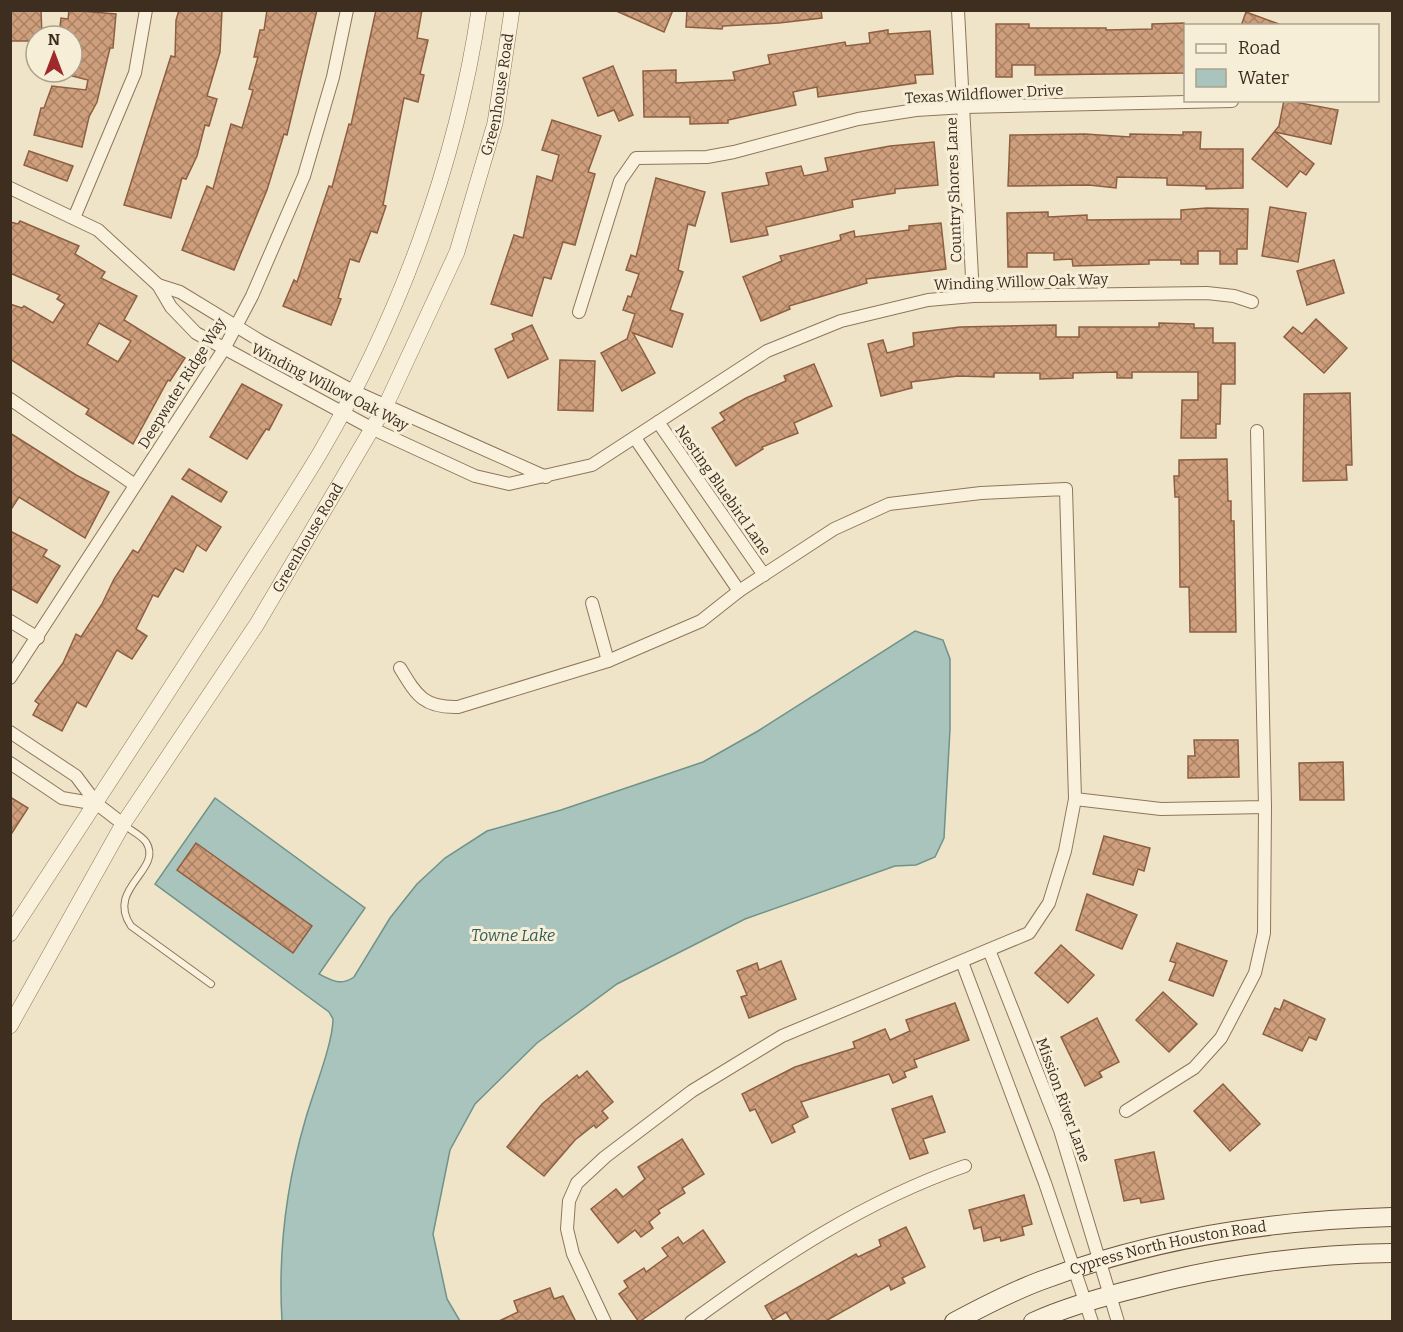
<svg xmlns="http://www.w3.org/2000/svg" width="1403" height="1332" font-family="Bitter,serif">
	<defs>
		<pattern id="building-cross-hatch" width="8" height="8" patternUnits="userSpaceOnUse" patternTransform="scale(1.5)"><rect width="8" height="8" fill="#cf9f7d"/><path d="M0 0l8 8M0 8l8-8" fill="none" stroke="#a98266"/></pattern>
	</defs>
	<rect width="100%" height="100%" fill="#f0e4c8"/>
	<path fill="#a9c4bc" stroke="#6f938a" stroke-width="1.5" d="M915 631 943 640 950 659V729L944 838 935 857 916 865 895 866 745 919 617 984 537 1043 475 1104 450 1150 433 1234 447 1299 460 1321H282C278 1254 286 1186 305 1121 312 1095 333 1044 333 1019L329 1012 155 884 215 798 365 908 319 974C332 981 341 986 354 977L390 918 417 884 445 858 487 831 561 810 703 762 758 731Z"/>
	<g fill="url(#building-cross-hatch)" stroke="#8d5f41" stroke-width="1.5" fill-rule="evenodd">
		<path d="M10 10H41L42 36H36V41H11Z"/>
		<path d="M69 10 116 14 113 48H110L97 102 89 117 82 147 34 135 41 108H44L52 86 86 90 88 80 72 76V36L59 35 61 18 68 19Z"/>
		<path d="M179 10H222L220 52 207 96 217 99 209 126 205 125 197 156 186 179 182 178 171 218 124 205 171 56 175 57 176 20Z"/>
		<path d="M267 10H317L287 135 284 134 267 190 234 270 182 250 207 186 213 189 231 124 242 128 253 90 249 89 258 57H254L260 30H264Z"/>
		<path d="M376 10H422L417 38 428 40 420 74 424 75 418 102 404 98 383 205 386 206 377 233 371 231 359 262 350 259 338 298 341 299 331 325 283 306 294 280 297 282 329 186 332 187 349 124 351 125Z"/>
		<path d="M614 10H673L664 32Z"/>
		<path d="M687 10H821L822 18 779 23 723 26 722 29 686 27Z"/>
		<path d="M1246 12 1279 24V26H1241Z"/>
		<path d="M1184 23 1185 73 1035 75V65H1012V77H996V24H1029V28H1106V30L1152 29V24Z"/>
		<path d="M888 30V34L930 31 933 74 915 75 916 83 818 97 817 87 793 92 796 105 728 120V123L690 124V117H644L643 71 676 70V83L735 80 733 72 770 64 768 55 845 42 846 46 870 43 869 33Z"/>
		<path d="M613 66 633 115 619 121 614 110 598 116 583 78Z"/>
		<path d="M1284 100 1338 110 1331 144 1275 132 1314 164 1306 175 1300 171 1287 187 1252 159 1279 126Z"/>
		<path d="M552 120 601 136 588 172 595 174 575 245 563 242 551 279 544 277 532 316 491 304 514 235 523 238 537 176 552 181 559 155 542 150Z"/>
		<path d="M1183 132H1201L1200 149H1243V188L1206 189V186L1167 185V178L1117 177 1116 188 1089 185 1008 186 1010 135 1085 134 1130 137V134L1183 135Z"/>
		<path d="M934 142 938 185 895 189V193L852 200 853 207 766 227 768 235 731 242 722 193 769 185 766 173 801 166 804 176 828 171 825 158 890 146Z"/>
		<path d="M29 151 73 166 67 181 24 165Z"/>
		<path d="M656 178 705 192 695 226 688 224 678 270 683 272 670 310 683 314 672 347 633 333 655 373 622 391 601 353 627 339 635 314 623 310 628 296 631 297 639 274 626 270 631 255 636 257Z"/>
		<path d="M1270 207 1306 213 1298 262 1262 256Z"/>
		<path d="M1207 208 1248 209 1247 249H1237V264H1220V251H1198V264H1181V260H1149V264L1073 266 1072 259 1054 260V253H1027V267H1008L1007 213 1048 212V217L1087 215V220L1181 219V210Z"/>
		<path d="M20 221 79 246 75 254 105 272 101 278 137 296 124 320 185 358 170 381 168 380 133 444 86 414 89 409 10 359V304L22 308 24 306 53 323 65 304 57 299 60 295 10 273V222L18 224ZM99 323 131 341 118 362 87 344Z"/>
		<path d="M941 223 946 269 866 279 867 283 789 306 790 309 761 321 743 277 782 261 780 256 841 240 840 235 854 231 855 237 909 230V226Z"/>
		<path d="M1334 260 1344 293 1307 305 1297 271Z"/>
		<path d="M1316 319 1347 348 1324 373 1284 337 1293 327 1302 334Z"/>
		<path d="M1159 323 1194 324V328H1213V343H1235V384H1221L1220 424H1216V438H1181L1182 400H1198V372H1132V378H1117V372L1073 373V378L1040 379V373H994V377L958 376 911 382 912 388 881 396 868 344 883 340 887 353 914 346 913 333 960 327 1056 325V337H1079V327H1159Z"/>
		<path d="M532 325 548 359 508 378 495 349 514 340 512 334Z"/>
		<path d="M560 360 595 361 593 411 558 410Z"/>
		<path d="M814 364 832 406 794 423 798 433 762 447 763 449 736 466 712 428 725 420 720 413 746 398 786 381 784 376Z"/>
		<path d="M242 384 282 405 269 430 266 429 247 459 210 437Z"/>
		<path d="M1350 393 1352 465H1346L1347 480 1303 481 1304 394Z"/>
		<path d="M10 433 76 475 109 492 85 538 19 497 10 511Z"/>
		<path d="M1227 459 1228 501H1231V521H1234L1236 632H1190L1189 587H1180L1179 497H1175L1174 476H1179V460Z"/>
		<path d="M189 469 227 492 221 502 182 479Z"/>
		<path d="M172 496 221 527 206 551 197 545 183 572 175 568 158 597 153 595 136 629 147 636 132 659 117 650 86 707 77 702 62 731 33 715 39 704 35 701 63 663 76 634 81 637 102 604 114 579 133 550 138 553Z"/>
		<path d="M10 531 47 550 43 556 60 566 37 603 10 588Z"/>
		<path d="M1194 740H1238L1239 777 1188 778V756H1195Z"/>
		<path d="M1343 762 1344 800H1300L1299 763Z"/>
		<path d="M10 797 28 808 10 836Z"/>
		<path d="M1104 836 1150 848 1144 871 1138 869 1133 885 1093 874Z"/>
		<path d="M196 843 312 926 293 953 177 870Z"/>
		<path d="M1087 894 1137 915 1122 949 1076 930Z"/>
		<path d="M1177 943 1227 961 1213 996 1169 980 1176 963 1170 961Z"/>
		<path d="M1061 945 1094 975 1068 1003 1035 973Z"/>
		<path d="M781 961 796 999 749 1018 741 997 747 995 737 971 757 963 759 970Z"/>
		<path d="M1163 992 1197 1024 1169 1052 1136 1020Z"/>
		<path d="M1284 1000 1325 1019 1316 1040 1309 1037 1302 1051 1263 1034 1275 1008 1280 1010Z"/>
		<path d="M955 1003 969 1040 914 1060 917 1067 904 1072 906 1077 893 1083 889 1074 801 1102 808 1117 792 1125 795 1132 772 1143 755 1109 750 1111 742 1094 795 1067 855 1048 853 1042 885 1029 890 1040 910 1031 906 1020Z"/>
		<path d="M1097 1018 1119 1062 1099 1072 1102 1077 1085 1086 1061 1037Z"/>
		<path d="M587 1071 613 1102 602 1111 608 1118 596 1128 594 1125 575 1140 544 1176 507 1147 542 1104 577 1075 579 1078Z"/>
		<path d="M1223 1084 1260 1124 1230 1151 1194 1111Z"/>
		<path d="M932 1096 945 1132 923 1139 928 1153 910 1159 892 1109Z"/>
		<path d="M682 1139 704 1174 682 1188 685 1193 658 1210 660 1213 649 1222 653 1228 641 1237 635 1230 618 1243 591 1209 616 1189 623 1197 645 1179 638 1167Z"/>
		<path d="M1154 1152 1164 1199 1141 1203 1140 1198 1124 1201 1115 1160Z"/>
		<path d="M1024 1195 1032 1224 1022 1227 1024 1235 1001 1241 1000 1237 984 1241 981 1227 974 1229 969 1210Z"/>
		<path d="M906 1227 925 1267 902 1278 905 1283 891 1290 889 1285 824 1322H792L786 1312 773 1320 765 1306 856 1254 858 1257 881 1246 879 1240Z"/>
		<path d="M703 1230 725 1262 639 1322 619 1294 628 1287 624 1281 644 1268 646 1272 668 1256 662 1248 678 1237 683 1244Z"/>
		<path d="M550 1288 554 1299 563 1296 576 1322H497L518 1312 514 1301Z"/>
	</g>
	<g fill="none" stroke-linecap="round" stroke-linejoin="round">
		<g stroke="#8d765c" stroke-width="8">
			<path id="service" d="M124 825C130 830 141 835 146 842 164 870 105 888 131 926L211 984"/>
		</g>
		<g stroke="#8d765c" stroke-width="14">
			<g id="minor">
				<path d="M958 10 973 296"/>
				<path d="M10 188 98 230 158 285 171 307 196 333 373 429 475 476 509 484 592 465 767 351 841 321 928 300 973 296 1207 293 1234 296 1252 302"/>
				<path d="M74 218 135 73 146 10"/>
				<path d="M158 285 180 292 262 342 353 391 546 477"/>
				<path d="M579 312 620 181 636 158 707 157 734 152 858 119 916 110 965 107 1232 101"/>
				<path d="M10 399 135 485"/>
				<path d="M658 422 764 575"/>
				<path d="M635 438 739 591"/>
				<path d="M592 603 608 661"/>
				<path d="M10 621 38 638"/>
				<path d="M400 668C417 696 424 708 458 707L608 661 701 621 739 591 834 529 889 504 981 493 1066 489 1075 799 1065 851 1049 903 1029 933 782 1036 692 1091 605 1157 577 1183 569 1201 567 1229 573 1254 605 1322"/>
				<path d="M10 678 224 349 252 296 304 176 333 77 347 10"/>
				<path d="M10 732 76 776 97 804 123 824"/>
				<path d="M10 763 62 798 97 804"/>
				<path d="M1075 799 1161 809 1265 807 1257 431"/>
				<path d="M989 950 1060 1130 1118 1322"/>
				<path d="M962 962 1045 1183 1092 1322"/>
				<path d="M1126 1111 1194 1068 1221 1038 1255 973 1264 933 1265 807"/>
				<path d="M691 1322C777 1259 864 1201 965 1166"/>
			</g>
		</g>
		<g stroke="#8d765c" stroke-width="16">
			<g id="tertiary">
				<path d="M10 934C81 825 152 717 222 608 254 556 289 505 320 453 399 318 456 165 479 10"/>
				<path id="s1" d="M10 1026 123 824 257 624 386 405 457 252 495 123 512 10"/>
			</g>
		</g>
		<g stroke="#6f573f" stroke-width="20">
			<g id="secondary">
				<path id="s2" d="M954 1322C982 1307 1011 1292 1040 1281 1154 1238 1272 1220 1392 1217"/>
				<path d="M1033 1322C1068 1306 1105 1296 1142 1287 1225 1265 1307 1254 1392 1253"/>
			</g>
		</g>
		<use href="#service" stroke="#faf1dc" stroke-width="6"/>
		<use href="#minor" stroke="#faf1dc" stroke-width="12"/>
		<use href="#tertiary" stroke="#faf1dc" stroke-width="15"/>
		<use href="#secondary" stroke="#faf1dc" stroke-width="18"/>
	</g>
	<g text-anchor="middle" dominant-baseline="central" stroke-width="6" stroke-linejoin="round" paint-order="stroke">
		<g font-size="15" fill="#3d2e20" stroke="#f7eed8">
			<text stroke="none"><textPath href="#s1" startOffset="1058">Greenhouse Road</textPath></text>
			<text transform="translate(984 94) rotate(-3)">Texas Wildflower Drive</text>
			<text transform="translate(954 190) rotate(-92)">Country Shores Lane</text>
			<text transform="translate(1021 282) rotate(-2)">Winding Willow Oak Way</text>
			<text transform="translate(182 383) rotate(-58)">Deepwater Ridge Way</text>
			<text transform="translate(330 387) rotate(27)">Winding Willow Oak Way</text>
			<text transform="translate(723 490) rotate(55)">Nesting Bluebird Lane</text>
			<text stroke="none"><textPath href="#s1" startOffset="572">Greenhouse Road</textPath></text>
			<text transform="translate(1063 1100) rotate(70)">Mission River Lane</text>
			<text stroke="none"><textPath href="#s2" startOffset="228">Cypress North Houston Road</textPath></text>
		</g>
		<g font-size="16" font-style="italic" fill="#2f5d5a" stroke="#f7eed8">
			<text x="513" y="935">Towne Lake</text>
		</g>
	</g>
	<rect width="1403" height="1332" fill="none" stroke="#3d2e20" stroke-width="24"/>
	<rect x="1184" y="24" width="195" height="78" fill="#f7eed8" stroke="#ada18e" stroke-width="1.5"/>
	<rect x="1196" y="44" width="30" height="9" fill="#faf1dc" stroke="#ada18e" stroke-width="1.5"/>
	<text x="1238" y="54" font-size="18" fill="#3d2e20">Road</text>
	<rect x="1196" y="69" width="30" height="18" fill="#a9c4bc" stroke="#ada18e" stroke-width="1.5"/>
	<text x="1238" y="84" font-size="18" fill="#3d2e20">Water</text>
	<g transform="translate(54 54)"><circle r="28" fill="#f7eed8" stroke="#ada18e" stroke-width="1.5"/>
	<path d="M0-4.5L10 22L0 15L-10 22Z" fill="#9e2a2b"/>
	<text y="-9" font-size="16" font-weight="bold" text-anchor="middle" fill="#3d2e20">N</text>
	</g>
</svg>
